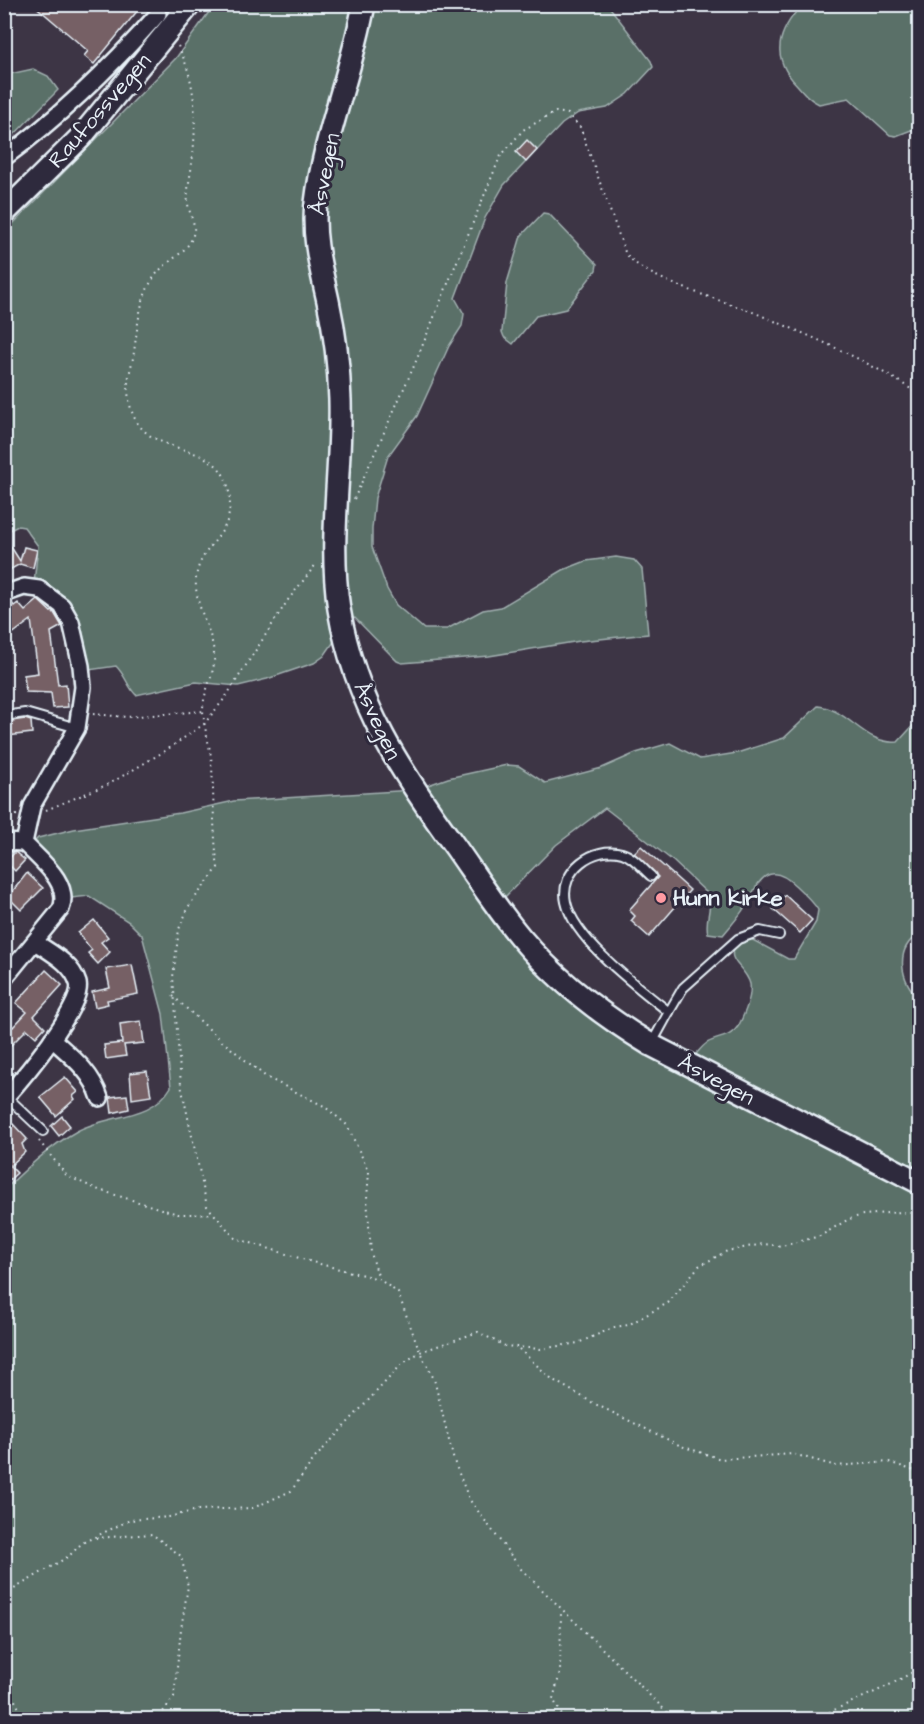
<svg xmlns="http://www.w3.org/2000/svg" width="924" height="1724" font-family="'Architects Daughter',sans-serif">
	<rect width="100%" height="100%" fill="#3d3545"/>
	<filter id="ink" filterUnits="userSpaceOnUse"><feTurbulence type="fractalNoise" baseFrequency=".0167" numOctaves="2"/><feDisplacementMap in="SourceGraphic" scale="12" xChannelSelector="R" yChannelSelector="G"/><feConvolveMatrix kernelMatrix="1 2 1 2 8 2 1 2 1" color-interpolation-filters="sRGB"/></filter>
	<g filter="url(#ink)">
		<g fill="#5a6f68" stroke="#a1b0b0" stroke-width="1.5" fill-rule="evenodd">
			<path d="M214 5H608L651 61 653 67 628 94 607 108 578 113 562 124 504 185 485 218 455 298 464 314 462 326 449 346 417 416 388 456 375 498 372 529V547L387 589 396 605 424 629H447L483 610 501 607 563 570 586 561 616 557 634 560 642 569 648 634 580 641 489 656 402 663 397 661 355 618 349 620 324 656 314 663 267 679 238 686 196 682 136 695C127 686 126 676 116 666L82 671 69 645 62 622 34 583 38 546 24 527 18 526 8 531 5 528 4 233 176 58Z"/>
			<path d="M802 5H919V127L896 136 890 135 849 98 819 104C810 100 804 93 798 86 769 57 778 31 802 5Z"/>
			<path d="M33 69 48 76 58 90 5 144V75Z"/>
			<path d="M543 213 549 214 597 264 596 270 566 309 536 316 513 344 504 337 502 332 507 283 521 236Z"/>
			<path d="M818 706C849 709 864 745 898 742L919 719V934C894 949 900 981 920 999L919 1719 5 1720V1189C27 1168 50 1146 77 1131 108 1114 152 1120 171 1087L163 1014 142 935 129 922 89 896 71 898 24 852 38 838 74 829 180 813 234 801 414 790 448 778 507 765 519 766 545 783 602 768 636 753 670 743 700 759 737 753 784 738ZM605 808 673 861 709 895C713 908 704 920 708 933L723 935C731 925 740 916 746 905 759 881 768 859 796 886 803 893 813 901 818 910L816 922 794 959H788L751 939 744 938C717 960 745 963 750 984 752 996 744 1015 739 1025 730 1039 719 1036 707 1043 701 1047 696 1055 690 1060L566 989 496 906 556 845Z"/>
		</g>
		<g fill="#766065" stroke="#e8f1f8" stroke-width="1.5">
			<path d="M33 4H143L94 64 84 56 88 51Z"/>
			<path d="M527 140 537 150 526 162 516 152Z"/>
			<path d="M4 536 20 561 24 547 37 550 33 568 20 564 4 573Z"/>
			<path d="M38 600 51 612 53 611 62 626 51 632 58 685 66 684 68 707 53 708 51 693 26 692 24 675 38 673 31 620 4 640V608L11 602 14 606 18 603 25 611Z"/>
			<path d="M25 719 31 721 32 733 7 736 5 722Z"/>
			<path d="M641 846 690 890 649 937 631 921 635 916 629 910 658 877 634 853Z"/>
			<path d="M15 852 25 860 15 871 6 862Z"/>
			<path d="M27 873 43 888 21 910 8 897Z"/>
			<path d="M785 895 812 920 800 933 773 909Z"/>
			<path d="M94 920 108 937 101 942 110 952 98 964 88 953 92 950 78 933Z"/>
			<path d="M132 965 138 994 107 1000 108 1004 95 1007 92 992 110 988 106 969Z"/>
			<path d="M46 970 62 985 34 1016 45 1027 36 1037 27 1029 4 1052V1019L13 1027 27 1012 16 1003Z"/>
			<path d="M141 1021 144 1043 124 1045 126 1056 106 1059 104 1045 122 1043 120 1024Z"/>
			<path d="M147 1071 151 1096 132 1099 130 1073Z"/>
			<path d="M65 1077 78 1092 73 1096 75 1099 56 1116 40 1097Z"/>
			<path d="M127 1095 129 1109 112 1113 110 1097Z"/>
			<path d="M62 1116 70 1126 59 1136 51 1126Z"/>
			<path d="M13 1124 27 1139 22 1144 25 1152 10 1166 17 1173 4 1185V1132Z"/>
		</g>
		<g fill="none" stroke-linecap="round" stroke-linejoin="round">
			<g stroke="#e8f1f8" stroke-width="12">
				<g id="lane">
					<path d="M4 716 25 713 77 728"/>
					<path d="M651 876C643 869 633 856 622 853 594 845 559 870 566 902 574 940 639 988 669 1012L652 1043"/>
					<path d="M669 1012 683 988 738 939 760 931 779 935"/>
					<path d="M7 1097 43 1131"/>
				</g>
			</g>
			<g stroke="#e8f1f8" stroke-width="20">
				<g id="street">
					<path d="M4 158C61 116 111 67 158 14"/>
					<path d="M4 594 24 587 39 589 62 606 71 622 81 666 83 687 77 728 32 806 24 843C41 861 71 883 61 909L4 979"/>
					<path d="M4 842 24 843"/>
					<path d="M52 1039C72 1057 92 1072 100 1098"/>
					<path d="M4 1099C21 1080 85 1005 78 983 72 963 51 953 35 942"/>
				</g>
			</g>
			<g stroke="#e8f1f8" stroke-width="26">
				<g id="secondary">
					<path d="M364 4C352 72 324 135 316 203 312 236 321 269 328 301 335 333 339 367 340 400 342 470 328 539 339 609 355 704 401 772 456 848 477 878 497 909 521 938 557 981 603 1016 651 1045L920 1183"/>
					<path d="M4 213 81 137 190 4"/>
				</g>
			</g>
			<g stroke="#e8f1f8" stroke-width="2" stroke-dasharray="1.5 4.5" stroke-linecap="butt">
				<path d="M178 46C197 83 197 122 192 163 191 175 186 191 188 204 189 214 197 224 193 235 189 251 169 260 159 271 138 294 138 329 133 358 131 368 127 380 128 390 132 468 215 431 228 487 239 538 199 541 196 579 194 606 212 628 214 654 216 673 204 689 203 708 203 728 211 746 212 767 214 800 213 834 218 868L190 904 179 929 173 977 181 1085 207 1206 235 1238 312 1262 379 1279 398 1293 420 1352 434 1379 454 1461 469 1499 521 1569 675 1720"/>
				<path d="M354 499 414 366 500 157 523 130 556 112 568 114 580 127 625 252C643 281 725 300 760 315 815 338 870 361 920 395"/>
				<path d="M93 714 126 717 204 711"/>
				<path d="M46 810 109 784 165 751 204 724 225 698 288 600 317 563"/>
				<path d="M4 817 17 815"/>
				<path d="M173 996 222 1041 266 1077 324 1106 347 1125 369 1172 367 1198 371 1253 379 1279"/>
				<path d="M39 1141 67 1176 99 1190 178 1214H213"/>
				<path d="M519 1349 553 1380 593 1403 681 1446 721 1459 793 1454 836 1466 889 1462 920 1473"/>
				<path d="M96 1538 152 1534 181 1556 188 1586 181 1629 174 1697 157 1720"/>
				<path d="M4 1595 69 1556 82 1543 130 1520 169 1517 197 1510 253 1508 291 1491 314 1459 402 1364 420 1352 478 1332 505 1346 540 1349 578 1343 615 1327 628 1325 668 1303 699 1266 727 1251 763 1244 782 1246 820 1236 849 1219 863 1215 901 1212 920 1214"/>
				<path d="M4 1679 25 1720"/>
				<path d="M560 1720 562 1715 553 1699 560 1673 561 1612"/>
				<path d="M813 1720C848 1702 887 1690 920 1667"/>
			</g>
			<use href="#lane" stroke="#2f2a3d" stroke-width="8"/>
			<use href="#street" stroke="#2f2a3d" stroke-width="15"/>
			<use href="#secondary" stroke="#2f2a3d" stroke-width="21"/>
		</g>
	</g>
	<circle fill="#ff9aa2" stroke="#2f2a3d" stroke-width="2" cx="661" cy="898" r="6"/>
	<g text-anchor="middle" dominant-baseline="central" stroke-width="6" stroke-linejoin="round" paint-order="stroke">
		<g font-size="22" fill="#e8f1f8" stroke="#2f2a3d">
			<text transform="translate(100 111) rotate(-49)">Raufossvegen</text>
			<text transform="translate(325 174) rotate(-79)">Åsvegen</text>
			<text transform="translate(377 721) rotate(65)">Åsvegen</text>
			<text transform="translate(716 1080) rotate(28)">Åsvegen</text>
		</g>
		<g font-size="22" font-weight="bold" fill="#e8f1f8" stroke="#2f2a3d" text-anchor="start">
			<text x="673" y="898">Hunn kirke</text>
		</g>
	</g>
	<rect width="924" height="1724" fill="none" stroke="#2f2a3d" stroke-width="24"/>
	<rect x="12" y="12" width="900" height="1700" fill="none" stroke="#e8f1f8" stroke-width="2" filter="url(#ink)"/>
</svg>
